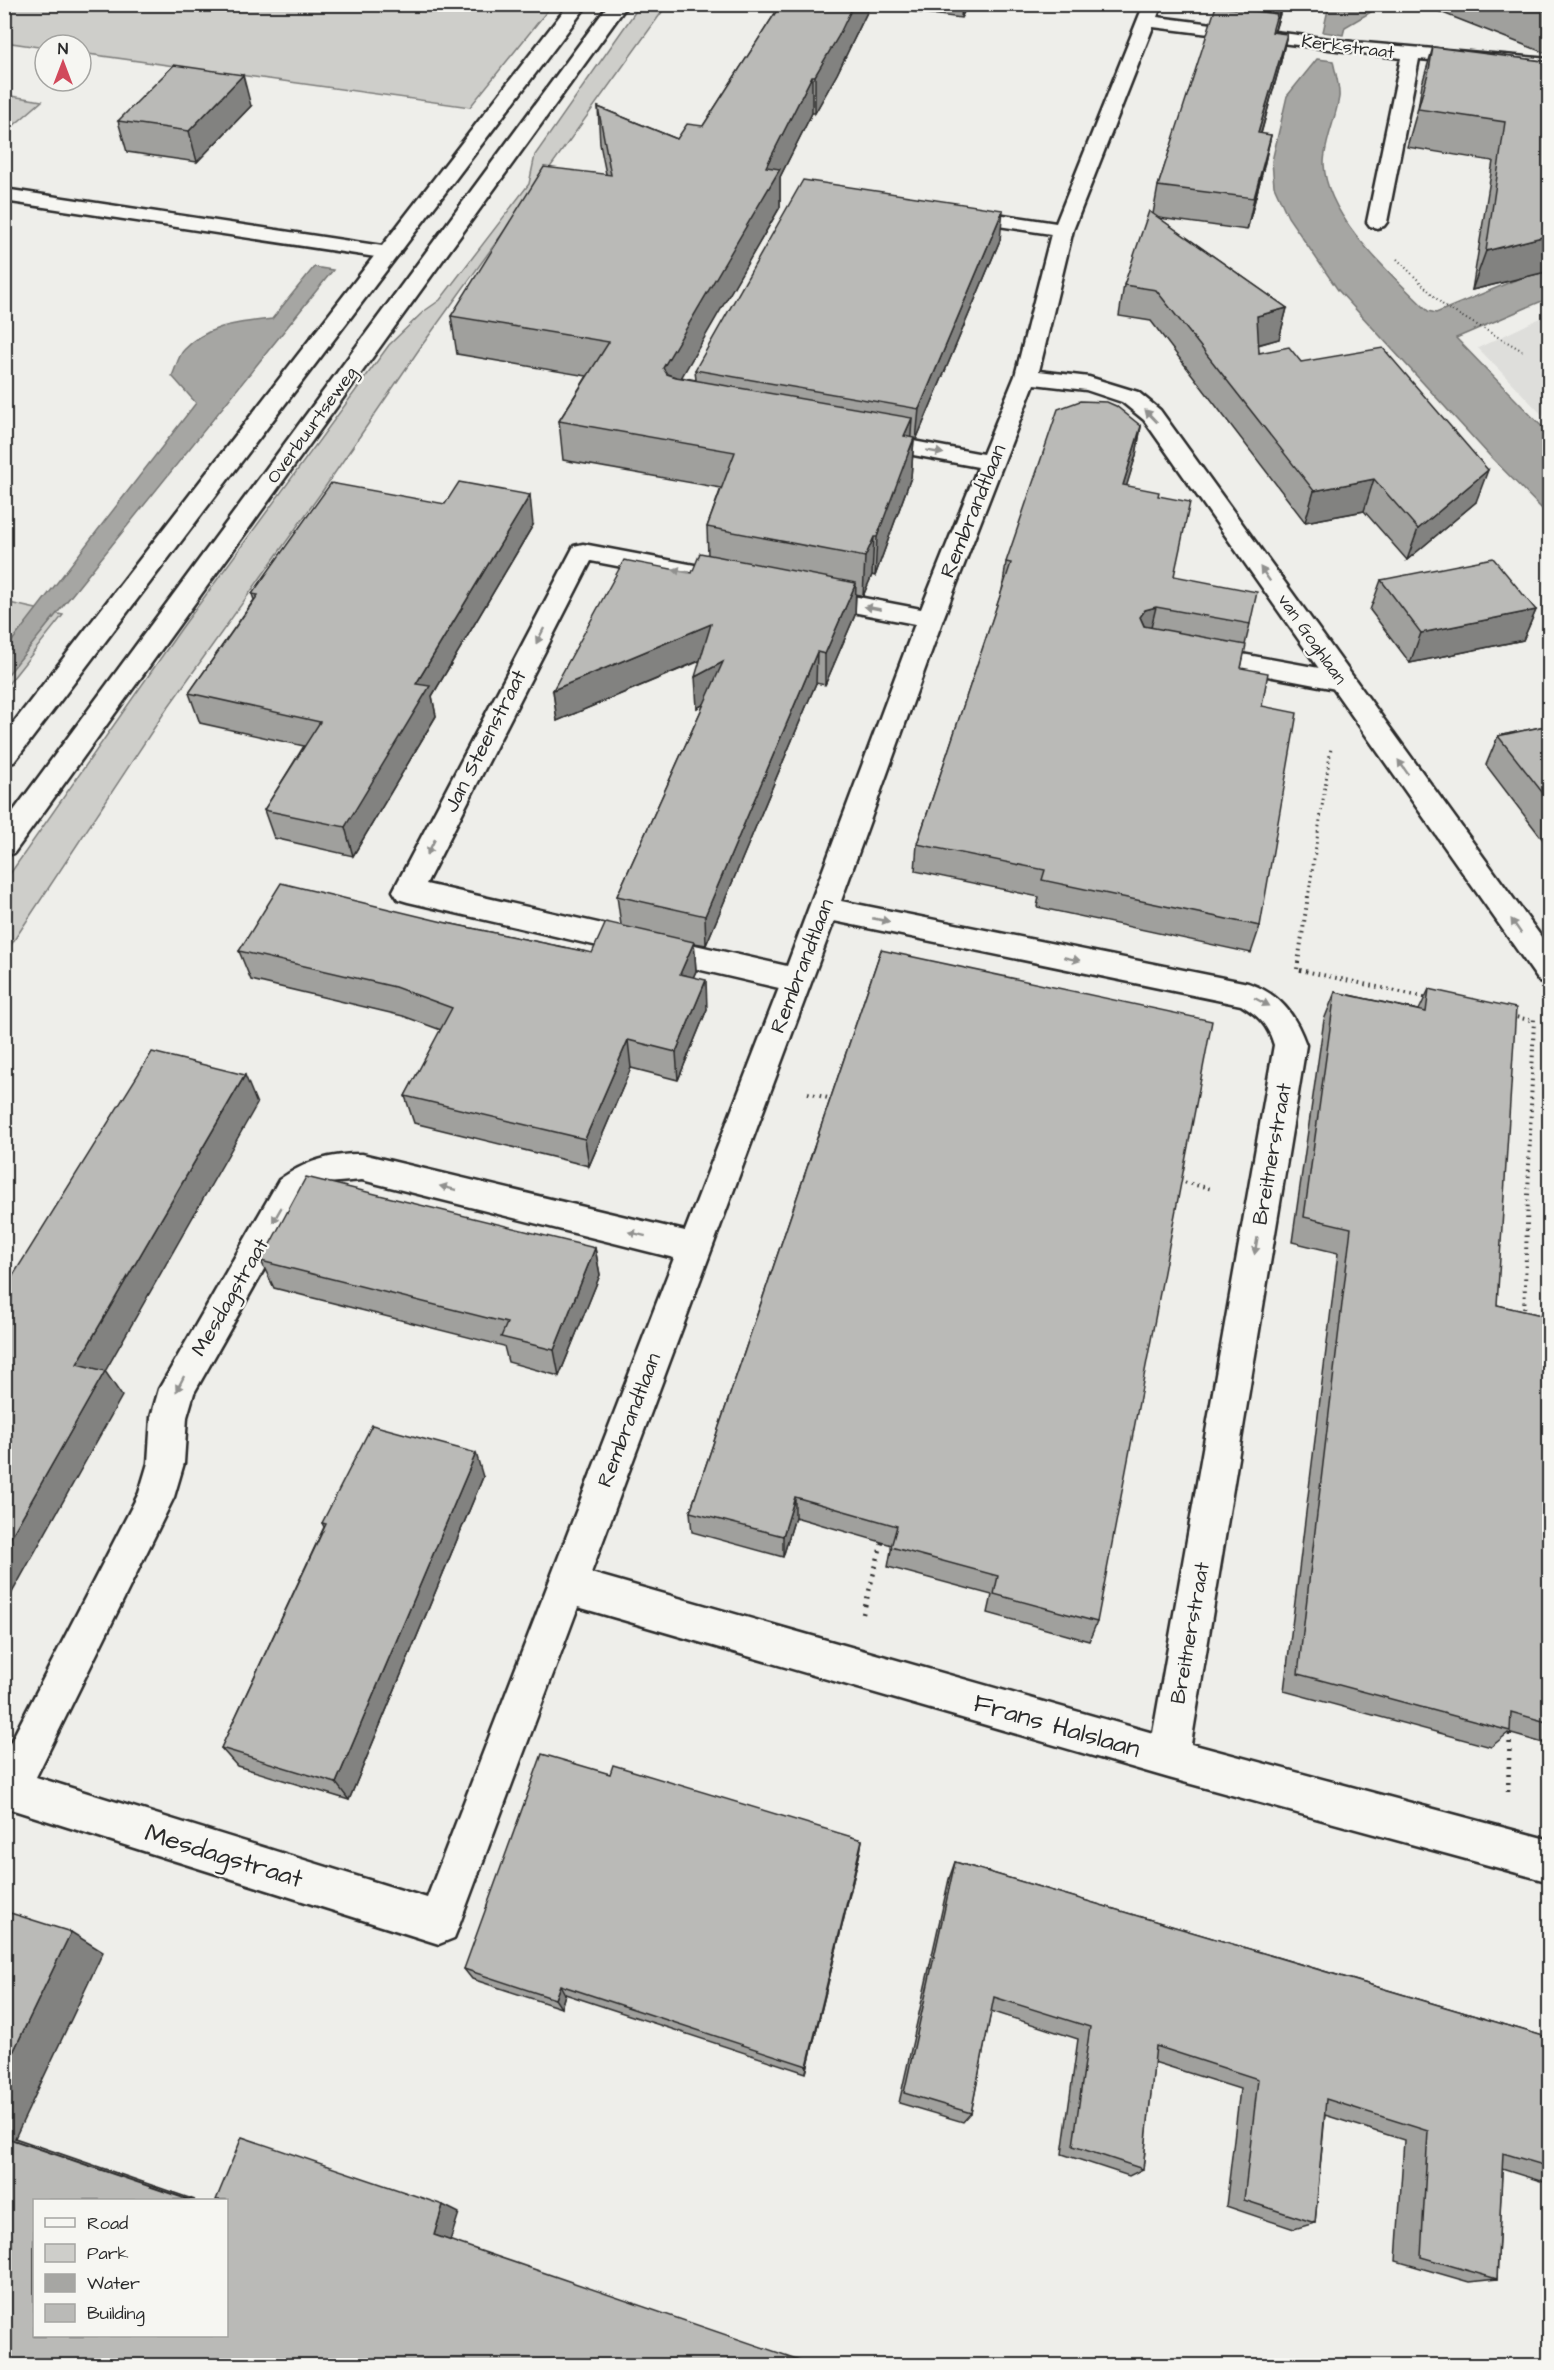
<svg xmlns="http://www.w3.org/2000/svg" width="1554" height="2370" font-family="'Architects Daughter',sans-serif">
	<rect width="100%" height="100%" fill="#eeeeea"/>
	<filter id="ink" filterUnits="userSpaceOnUse"><feTurbulence type="fractalNoise" baseFrequency=".0167" numOctaves="2"/><feDisplacementMap in="SourceGraphic" scale="12" xChannelSelector="R" yChannelSelector="G"/><feConvolveMatrix kernelMatrix="1 2 1 2 8 2 1 2 1" color-interpolation-filters="sRGB"/></filter>
	<g filter="url(#ink)">
		<path fill="#dededb" d="M1549 314V422L1478 348Z"/>
		<g fill="#cececa" stroke="#7c7c7a" stroke-width="1.5">
			<path d="M5 5H552L470 107 81 53V45H45V48L5 42Z"/>
			<path d="M640 5H667L420 348 321 493 166 710 5 954V881L181 629 389 345 423 312 440 300 529 184 535 155Z"/>
			<path d="M5 95 42 101 5 133H4Z"/>
			<path d="M5 602 63 615 5 688Z"/>
		</g>
		<g fill="#a6a6a3" stroke="#757573" stroke-width="1.5">
			<path d="M1329 5V4L1383 5 1345 27 1343 35 1323 32Z"/>
			<path d="M1317 59 1333 61C1335 72 1340 86 1339 97 1336 119 1324 142 1324 164 1326 218 1392 275 1428 311L1436 313 1549 266V298L1456 338 1549 434V516L1490 456 1338 290 1288 217 1274 186 1272 161 1287 96Z"/>
			<path d="M314 267 333 270 5 678V650L196 403 172 376C176 368 178 356 184 350 208 324 239 323 272 319Z"/>
		</g>
		<g fill="none" stroke-linecap="round" stroke-linejoin="round">
			<g stroke="#2b2b2b" stroke-width="5">
				<g id="lane">
					<path d="M4 189 389 247 396 249 400 253 396 257 389 259 4 201Z"/>
					<path d="M1198 646 1341 672 1350 675 1354 681 1350 687 1341 690 1189 661 1185 655 1189 649Z"/>
				</g>
			</g>
			<g stroke="#2b2b2b" stroke-width="5">
				<g id="street">
					<path d="M569 4H588L14 762 4 764V735Z"/>
					<path d="M1144 4H1162L1157 17 1353 42 1550 59V71L1419 59 1387 222 1384 226 1377 228 1370 226 1367 222 1401 58 1153 27 1073 230 1039 371 1089 377 1138 392 1160 410 1550 949V984L1539 981 1144 420 1122 402 1086 390 1034 384 943 619 841 901 1248 983C1280 994 1295 1014 1306 1045L1191 1744 1550 1840V1882L1169 1778 578 1607 460 1923 454 1938 439 1944 4 1807V1755L139 1493 148 1463 151 1417 159 1389 279 1180C305 1161 330 1154 362 1154L685 1231 779 988 408 902 398 899 393 891 574 546 583 544 737 573 746 575 750 581 746 587 737 589 591 561 426 884 787 966 915 624 811 604 802 602 798 596 802 590 811 588 921 609 978 467 870 447 862 445 858 440 862 435 870 433 983 454 1015 376 1051 234 958 220 951 218 948 214 951 210 958 208 1056 223ZM834 921 1241 1005C1259 1016 1268 1025 1274 1045L1153 1733 591 1573ZM362 1180 674 1258 427 1898 36 1777 174 1497 184 1463 187 1417 194 1393 303 1200 327 1183Z"/>
				</g>
			</g>
			<g stroke="#2b2b2b" stroke-width="5">
				<path id="primary" d="M609 4H628L14 853 4 856V824Z"/>
			</g>
			<path stroke="#2b2b2b" stroke-width="2" stroke-dasharray="1 3" stroke-linecap="butt" d="M1397 259 1445 307 1523 351"/>
			<path stroke="#2b2b2b" stroke-width="3" stroke-dasharray="1.5 4" stroke-linecap="butt" d="M1308 898 1331 748"/>
			<g stroke="#2b2b2b" stroke-width="4" stroke-dasharray="1.5 4.5" stroke-linecap="butt">
				<path d="M1297 969 1308 896"/>
				<path d="M1300 970 1428 998"/>
				<path d="M1511 1016 1534 1021"/>
				<path d="M808 1093 836 1100"/>
				<path d="M1179 1181 1212 1189"/>
				<path d="M1524 1315 1534 1017"/>
				<path d="M882 1544 883 1540"/>
			</g>
			<g stroke="#2b2b2b" stroke-width="4.5" stroke-dasharray="2 6" stroke-linecap="butt">
				<path d="M863 1614 882 1542"/>
				<path d="M1508 1792 1510 1731"/>
			</g>
			<use href="#lane" fill="#f6f6f2" fill-rule="evenodd"/>
			<use href="#street" fill="#f6f6f2" fill-rule="evenodd"/>
			<use href="#primary" fill="#f6f6f2" fill-rule="evenodd"/>
		</g>
		<g fill="#a0a09d" stroke="#2b2b2b" stroke-width="1.5">
			<path d="M781 4H968L961 18 870 6 837 74 815 113H812L780 177V207L681 377 696 380 695 370 1000 240 916 440 914 439 911 477 875 576 872 575 863 596 856 594 855 615 825 685 816 683 706 945 694 943 696 971 693 977 707 1009 678 1080 631 1068 589 1166 414 1123 405 1096 441 1030 403 1016 251 980 239 951 447 923 592 953 621 925 617 896 704 704 697 708 700 661 557 721 553 690 692 573 708 555 707 527 721 488 563 460 559 421 587 376 457 354 451 316 606 174 600 144 598 107 677 139 703 126Z"/>
			<path d="M1219 4H1283L1275 30H1274V32L1287 34 1280 65 1261 134 1271 135 1264 166 1247 230 1159 218 1287 308 1279 339 1258 345 1259 353 1301 362 1476 502 1407 560 1364 511 1305 522 1151 321 1119 316 1124 285 1153 214 1158 186Z"/>
			<path d="M1420 4H1550V55Z"/>
			<path d="M1433 47 1550 62V271L1472 290 1493 161 1407 147 1418 108 1422 84Z"/>
			<path d="M251 106 197 162 127 152 118 121Z"/>
			<path d="M1141 426 1136 455 1126 486 1158 497 1174 576 1250 624 1245 645 1241 668 1262 706 1260 926 1251 953 1037 907 1039 897 915 871 917 844 1002 591 1006 562Z"/>
			<path d="M533 525 432 696 436 716 353 856 274 838 264 810 304 746 200 723 189 693 254 600 252 594Z"/>
			<path d="M1381 580 1536 610 1523 640 1410 663 1370 610Z"/>
			<path d="M1550 725V849L1486 765 1498 736Z"/>
			<path d="M881 950 1097 1622 1089 1641 988 1613 992 1595 888 1567 892 1545 795 1517 783 1557 692 1532 690 1512Z"/>
			<path d="M1429 989 1497 1305 1550 1317V1745L1508 1733 1491 1747 1284 1691 1338 1253 1292 1242 1324 1020 1335 992 1419 1010Z"/>
			<path d="M595 1248 600 1275 559 1376 508 1362 504 1346 274 1288 261 1261Z"/>
			<path d="M483 1477 349 1800 237 1766 221 1748 324 1527 322 1523Z"/>
			<path d="M610 1774 862 1840 860 1852 806 2073 565 1994 561 2008 472 1979 464 1969Z"/>
			<path d="M955 1862 1550 2038V2184L1502 2169 1497 2279 1469 2282 1396 2261 1404 2140 1325 2115 1315 2223 1294 2229 1226 2206 1240 2089 1154 2062 1143 2169 1129 2176 1062 2154 1078 2039 991 2011 971 2113 963 2122 899 2103 949 1879Z"/>
		</g>
		<g fill="#828280" stroke="#2b2b2b" stroke-width="1.5">
			<path d="M854 4H870V6L837 74 815 113V76Z"/>
			<path d="M962 4H968L961 18Z"/>
			<path d="M1281 4H1283L1275 30Z"/>
			<path d="M1287 34 1280 65 1252 165 1258 133Z"/>
			<path d="M243 75 251 106 197 162 189 131Z"/>
			<path d="M812 76V113L780 177V207L665 406 663 368Z"/>
			<path d="M1271 135 1264 166 1247 230 1254 198Z"/>
			<path d="M1003 210 1000 240 916 440 919 409Z"/>
			<path d="M1550 235V271L1472 290 1486 251Z"/>
			<path d="M1287 308 1279 339 1249 347 1257 316Z"/>
			<path d="M912 418 910 450 914 438 911 477 875 576 877 537 904 436Z"/>
			<path d="M1141 426 1136 455 1118 514 1123 485Z"/>
			<path d="M1488 470 1476 502 1407 560 1418 529Z"/>
			<path d="M1374 479 1364 511 1305 522 1314 491Z"/>
			<path d="M530 495 533 525 432 696 436 716 353 856 345 827 416 684Z"/>
			<path d="M874 537 872 575 863 596 865 557Z"/>
			<path d="M856 583 855 615 825 685V654Z"/>
			<path d="M1156 607 1149 636 1140 617 1145 610Z"/>
			<path d="M1536 610 1523 640 1410 663 1421 633Z"/>
			<path d="M711 624 713 655 557 721 553 690Z"/>
			<path d="M817 652 816 683 706 945 705 916Z"/>
			<path d="M723 662 724 693 697 708 695 677Z"/>
			<path d="M694 942 696 971 682 1003 680 974Z"/>
			<path d="M706 980 707 1009 678 1080 676 1052Z"/>
			<path d="M628 1040 631 1068 589 1166 585 1139Z"/>
			<path d="M245 1075 257 1104 95 1389 77 1364Z"/>
			<path d="M595 1248 600 1275 559 1376 554 1350Z"/>
			<path d="M105 1371 122 1396 4 1607V1549Z"/>
			<path d="M476 1453 483 1477 349 1800 336 1783Z"/>
			<path d="M795 1497V1517L783 1557V1536Z"/>
			<path d="M862 1840 860 1852 806 2073 807 2066Z"/>
			<path d="M71 1932 103 1952 15 2138 195 2200H189L4 2137V2071Z"/>
			<path d="M560 1985 565 1994 561 2008 555 1999Z"/>
			<path d="M443 2205 459 2213 450 2241 434 2235Z"/>
		</g>
		<g fill="#babab7" stroke="#2b2b2b" stroke-width="1.5">
			<path d="M781 4H854L838 37 815 76H812L766 167 780 169 663 368 667 374 676 377 912 418 904 436 914 438 877 537H874L865 557 707 527 735 452 559 421 609 342 451 316 544 167 611 175 598 107 677 139 687 124 703 126Z"/>
			<path d="M1528 4H1550V13Z"/>
			<path d="M1216 6 1277 14 1272 32 1287 34 1258 133 1271 135 1254 198 1158 186Z"/>
			<path d="M1433 47 1550 62V235L1486 251 1505 122 1418 109 1429 70Z"/>
			<path d="M174 65 243 75 189 131 118 121Z"/>
			<path d="M803 180 1003 210 919 409 695 370Z"/>
			<path d="M1149 211 1287 308 1257 316 1259 353 1289 347 1301 362 1383 348 1488 470 1418 529 1374 479 1314 491 1156 290 1124 285Z"/>
			<path d="M1080 401 1107 402 1116 406 1141 426 1123 485 1159 492 1158 496 1190 502 1174 576 1257 592 1250 624 1156 607 1145 610 1140 617 1144 626 1246 645 1241 668 1268 673 1262 706 1297 713 1260 926 1042 880 1045 870 917 844 1011 563 1006 562 1058 409Z"/>
			<path d="M459 482 530 495 416 684 430 686 345 827 264 810 320 722 189 693 258 595 252 594 331 483 445 504Z"/>
			<path d="M700 553 856 583 825 654 817 652 705 916 617 896 723 662 695 677 711 624 553 690 624 560 692 573Z"/>
			<path d="M1493 558 1536 610 1421 633 1381 580Z"/>
			<path d="M1550 725V802L1498 736Z"/>
			<path d="M281 883 447 923 592 953 606 922 694 942 680 974 706 980 676 1052 628 1040 585 1139 405 1096 452 1008 395 987 239 951Z"/>
			<path d="M881 950 1212 1021 1097 1622 994 1594 998 1576 891 1547 897 1526 795 1497 783 1536 690 1512Z"/>
			<path d="M1429 989 1516 1008 1497 1305 1550 1317V1723L1511 1712 1510 1731 1298 1674 1351 1228 1304 1217 1335 992 1426 1012Z"/>
			<path d="M152 1052 245 1075 77 1364 105 1371 4 1549V1347L6 1344 4 1343V1290Z"/>
			<path d="M306 1177 595 1248 554 1350 501 1337 507 1323 261 1261Z"/>
			<path d="M372 1425 476 1453 336 1783 221 1748 326 1524 322 1523Z"/>
			<path d="M542 1754 610 1774 613 1765 862 1840 807 2066 560 1985 555 1999 464 1969Z"/>
			<path d="M955 1862 1550 2038V2167L1503 2153 1497 2279 1421 2257 1428 2131 1326 2099 1315 2223 1244 2200 1258 2079 1156 2046 1143 2169 1073 2146 1090 2027 994 1997 971 2113 904 2093Z"/>
			<path d="M4 1911 71 1932 4 2071Z"/>
			<path d="M4 2137 189 2200H34V2336H226V2200H216L242 2137 443 2205 434 2235 817 2366H4Z"/>
		</g>
		<defs><path id="oneway-solid" d="M-6-.8H1V-3.2L6.5 0L1 3.2V.8H-6Z" transform="scale(1.5)"/></defs>
		<g fill="#90908e">
			<use href="#oneway-solid" transform="translate(1151 416) rotate(-134)"/>
			<use href="#oneway-solid" transform="translate(935 452) rotate(10)"/>
			<use href="#oneway-solid" transform="translate(681 571) rotate(-169)"/>
			<use href="#oneway-solid" transform="translate(1265 574) rotate(-125)"/>
			<use href="#oneway-solid" transform="translate(873 608) rotate(-169)"/>
			<use href="#oneway-solid" transform="translate(540 636) rotate(117)"/>
			<use href="#oneway-solid" transform="translate(1403 767) rotate(-125)"/>
			<use href="#oneway-solid" transform="translate(431 847) rotate(117)"/>
			<use href="#oneway-solid" transform="translate(881 920) rotate(11)"/>
			<use href="#oneway-solid" transform="translate(1516 926) rotate(-125)"/>
			<use href="#oneway-solid" transform="translate(1072 959) rotate(12)"/>
			<use href="#oneway-solid" transform="translate(1262 1002) rotate(28)"/>
			<use href="#oneway-solid" transform="translate(448 1188) rotate(-166)"/>
			<use href="#oneway-solid" transform="translate(277 1215) rotate(120)"/>
			<use href="#oneway-solid" transform="translate(637 1234) rotate(-166)"/>
			<use href="#oneway-solid" transform="translate(1256 1246) rotate(100)"/>
			<use href="#oneway-solid" transform="translate(180 1384) rotate(117)"/>
		</g>
	</g>
	<g text-anchor="middle" dominant-baseline="central" stroke-width="4.5" stroke-linejoin="round" paint-order="stroke">
		<g font-size="18" fill="#2b2b2b" stroke="#f6f6f2">
			<text transform="translate(1348 47) rotate(7)">Kerkstraat</text>
			<text transform="translate(312 425) rotate(-54)">Overbuurtseweg</text>
			<text transform="translate(1312 639) rotate(55)">van Goghlaan</text>
		</g>
		<g font-size="21" fill="#2b2b2b" stroke="#f6f6f2">
			<text transform="translate(973 511) rotate(-68)">Rembrandtlaan</text>
			<text transform="translate(485 741) rotate(-63)">Jan Steenstraat</text>
			<text transform="translate(802 966) rotate(-69)">Rembrandtlaan</text>
			<text transform="translate(1272 1154) rotate(-80)">Breitnerstraat</text>
			<text transform="translate(230 1297) rotate(-60)">Mesdagstraat</text>
			<text transform="translate(629 1420) rotate(-69)">Rembrandtlaan</text>
			<text transform="translate(1190 1633) rotate(-80)">Breitnerstraat</text>
		</g>
		<g font-size="26" fill="#2b2b2b" stroke="#f6f6f2">
			<text transform="translate(1057 1726) rotate(16)">Frans Halslaan</text>
			<text transform="translate(224 1856) rotate(17)">Mesdagstraat</text>
		</g>
	</g>
	<rect width="1554" height="2370" fill="none" stroke="#f6f6f2" stroke-width="24"/>
	<rect x="12" y="12" width="1530" height="2346" fill="none" stroke="#2b2b2b" stroke-width="2" filter="url(#ink)"/>
	<rect x="33" y="2199" width="195" height="138" fill="#f6f6f2" stroke="#a5a5a2" stroke-width="1.5"/>
	<rect x="45" y="2218" width="30" height="9" fill="#f6f6f2" stroke="#a5a5a2" stroke-width="1.5"/>
	<text x="87" y="2229" font-size="18" fill="#2b2b2b">Road</text>
	<rect x="45" y="2244" width="30" height="18" fill="#cececa" stroke="#a5a5a2" stroke-width="1.5"/>
	<text x="87" y="2259" font-size="18" fill="#2b2b2b">Park</text>
	<rect x="45" y="2274" width="30" height="18" fill="#a6a6a3" stroke="#a5a5a2" stroke-width="1.5"/>
	<text x="87" y="2289" font-size="18" fill="#2b2b2b">Water</text>
	<rect x="45" y="2304" width="30" height="18" fill="#babab7" stroke="#a5a5a2" stroke-width="1.5"/>
	<text x="87" y="2319" font-size="18" fill="#2b2b2b">Building</text>
	<g transform="translate(63 63)"><circle r="28" fill="#f6f6f2" stroke="#a5a5a2" stroke-width="1.5"/>
	<path d="M0-4.5L10 22L0 15L-10 22Z" fill="#d1495b"/>
	<text y="-9" font-size="16" font-weight="bold" text-anchor="middle" fill="#2b2b2b">N</text>
	</g>
</svg>
